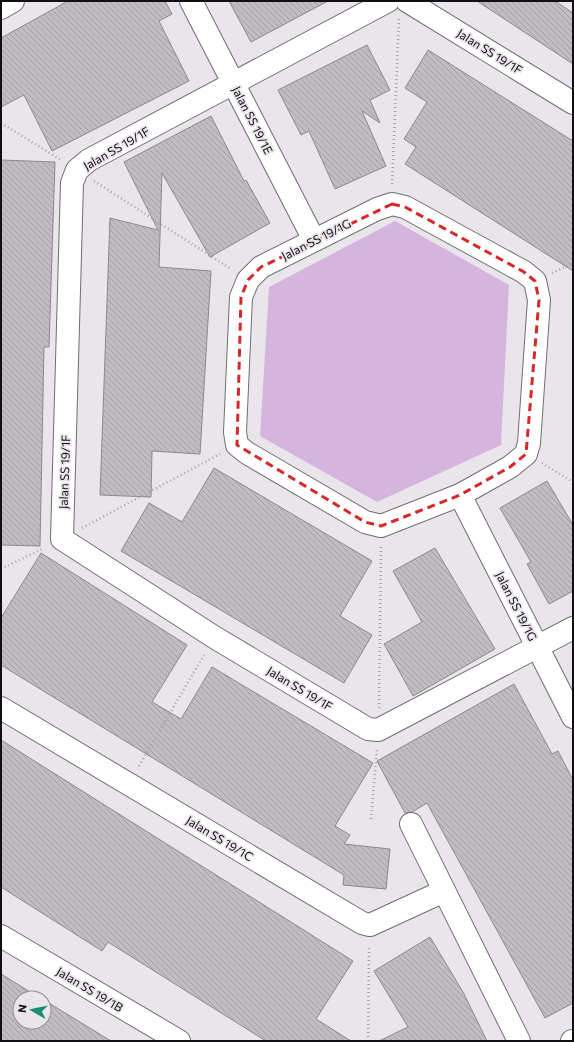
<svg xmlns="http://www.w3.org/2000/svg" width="574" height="1042" font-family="Commissioner,sans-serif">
	<defs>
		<pattern id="building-back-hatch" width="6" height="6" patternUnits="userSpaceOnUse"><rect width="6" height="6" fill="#c0bcc1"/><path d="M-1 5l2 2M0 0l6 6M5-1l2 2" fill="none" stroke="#a4a0a5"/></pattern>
	</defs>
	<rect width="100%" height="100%" fill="#e9e5ea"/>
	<path fill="#d5b5dd" d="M395 221 509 285 501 445 377 502 260 436 269 287Z"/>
	<g fill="url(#building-back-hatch)" stroke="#8c888d">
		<path d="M68 1H165L172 14 159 21 189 81 52 151 24 95 1 107V38Z"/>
		<path d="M229 1H328L251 42Z"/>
		<path d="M477 1H555L573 13V64Z"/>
		<path d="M367 45 390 90 370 100 380 123 362 111 386 166 335 189 309 131 301 135 278 90Z"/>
		<path d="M428 50 573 141V271L405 164 416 147 404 139 427 102 405 88Z"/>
		<path d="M211 116 244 181 246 180 270 223 210 257 162 173 159 267 211 271 200 454 152 451 151 497 100 495 110 218 158 230 124 162Z"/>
		<path d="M1 160 55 162 49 347H44L40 546 1 545Z"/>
		<path d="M214 468 372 561 340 616 372 635 344 683 121 551 149 503 182 522Z"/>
		<path d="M547 481 573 525V591L549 604 527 564 531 562 500 508Z"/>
		<path d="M435 548 495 649 413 696 384 644 422 622 393 571Z"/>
		<path d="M41 553 187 645 152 702 181 719 212 667 373 763 335 826 350 835 344 844 390 849 386 889 343 885 344 875 1 665V618Z"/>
		<path d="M514 684 552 754 558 751 573 780V1003L545 1018 427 803 412 812 405 813 377 761Z"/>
		<path d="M1 740 353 961 316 1019 351 1041H266L108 942 102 951 1 887Z"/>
		<path d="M430 937 463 992 487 1041H379L408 1027 374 971Z"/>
		<path d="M1 974 40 998H20V1022H44V1000L111 1041H1Z"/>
	</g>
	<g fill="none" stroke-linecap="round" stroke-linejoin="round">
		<g stroke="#706d71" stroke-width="24">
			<g id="minor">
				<path d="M191 1 314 240"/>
				<path d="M388 1 89 160 77 170 72 183 62 539 214 637 368 729 378 730 573 628"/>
				<path d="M407 1 573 103"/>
				<path d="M1 8 13 1"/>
				<path d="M392 204 405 207 524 272 535 281 539 300 529 443 526 454 510 467 460 495 381 526 365 522 247 453 237 445 235 432 241 297 248 280 261 267 377 209Z"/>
				<path d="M460 495 573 717"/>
				<path d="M1 708 362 923 370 925 444 891"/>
				<path d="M411 824 519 1041"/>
				<path d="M1 936 179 1041"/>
				<path d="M572 1041H573"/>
			</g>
		</g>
		<g stroke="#a4a1a5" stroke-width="2.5" stroke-dasharray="1 3" stroke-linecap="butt">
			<path d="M1 123 61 160"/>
			<path d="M94 181 231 269"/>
			<path d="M392 184 399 19"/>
			<path d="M552 273 573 263"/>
			<path d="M542 463 573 482"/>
			<path d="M82 528 220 454"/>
			<path d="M1 569 44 548"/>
			<path d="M379 708 381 545"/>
			<path d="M139 766 204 655"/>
			<path d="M371 819 377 749"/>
			<path d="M368 1041 369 945"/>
		</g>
		<use href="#minor" stroke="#fff" stroke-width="22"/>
	</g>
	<path fill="none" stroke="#d62828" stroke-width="3" stroke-dasharray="8 5" stroke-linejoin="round" d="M392 204 405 207 524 272 535 281 539 300 526 454 510 467 460 495 381 526 365 522 237 445 241 297 248 280 261 267Z"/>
	<g text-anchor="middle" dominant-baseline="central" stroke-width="3.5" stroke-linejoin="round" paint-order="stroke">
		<g font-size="12" fill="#100f11" stroke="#e9e5ea">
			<text transform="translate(490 51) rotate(32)">Jalan SS 19/1F</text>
			<text transform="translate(253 120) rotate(63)">Jalan SS 19/1E</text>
			<text transform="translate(116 148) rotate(-30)">Jalan SS 19/1F</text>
			<text transform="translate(316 239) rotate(-27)">Jalan SS 19/1G</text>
			<text transform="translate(64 472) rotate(-88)">Jalan SS 19/1F</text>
			<text transform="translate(517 606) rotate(63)">Jalan SS 19/1G</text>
			<text transform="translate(300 688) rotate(31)">Jalan SS 19/1F</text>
			<text transform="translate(220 838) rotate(31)">Jalan SS 19/1C</text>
			<text transform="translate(90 989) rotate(31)">Jalan SS 19/1B</text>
		</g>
	</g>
	<rect width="574" height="1042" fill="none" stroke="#100f11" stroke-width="4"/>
	<g transform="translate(32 1010) rotate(279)"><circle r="19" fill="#e9e5ea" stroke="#928f93"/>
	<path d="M0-3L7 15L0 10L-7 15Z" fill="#1b8d6f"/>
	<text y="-6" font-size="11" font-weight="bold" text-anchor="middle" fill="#100f11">N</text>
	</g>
</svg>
